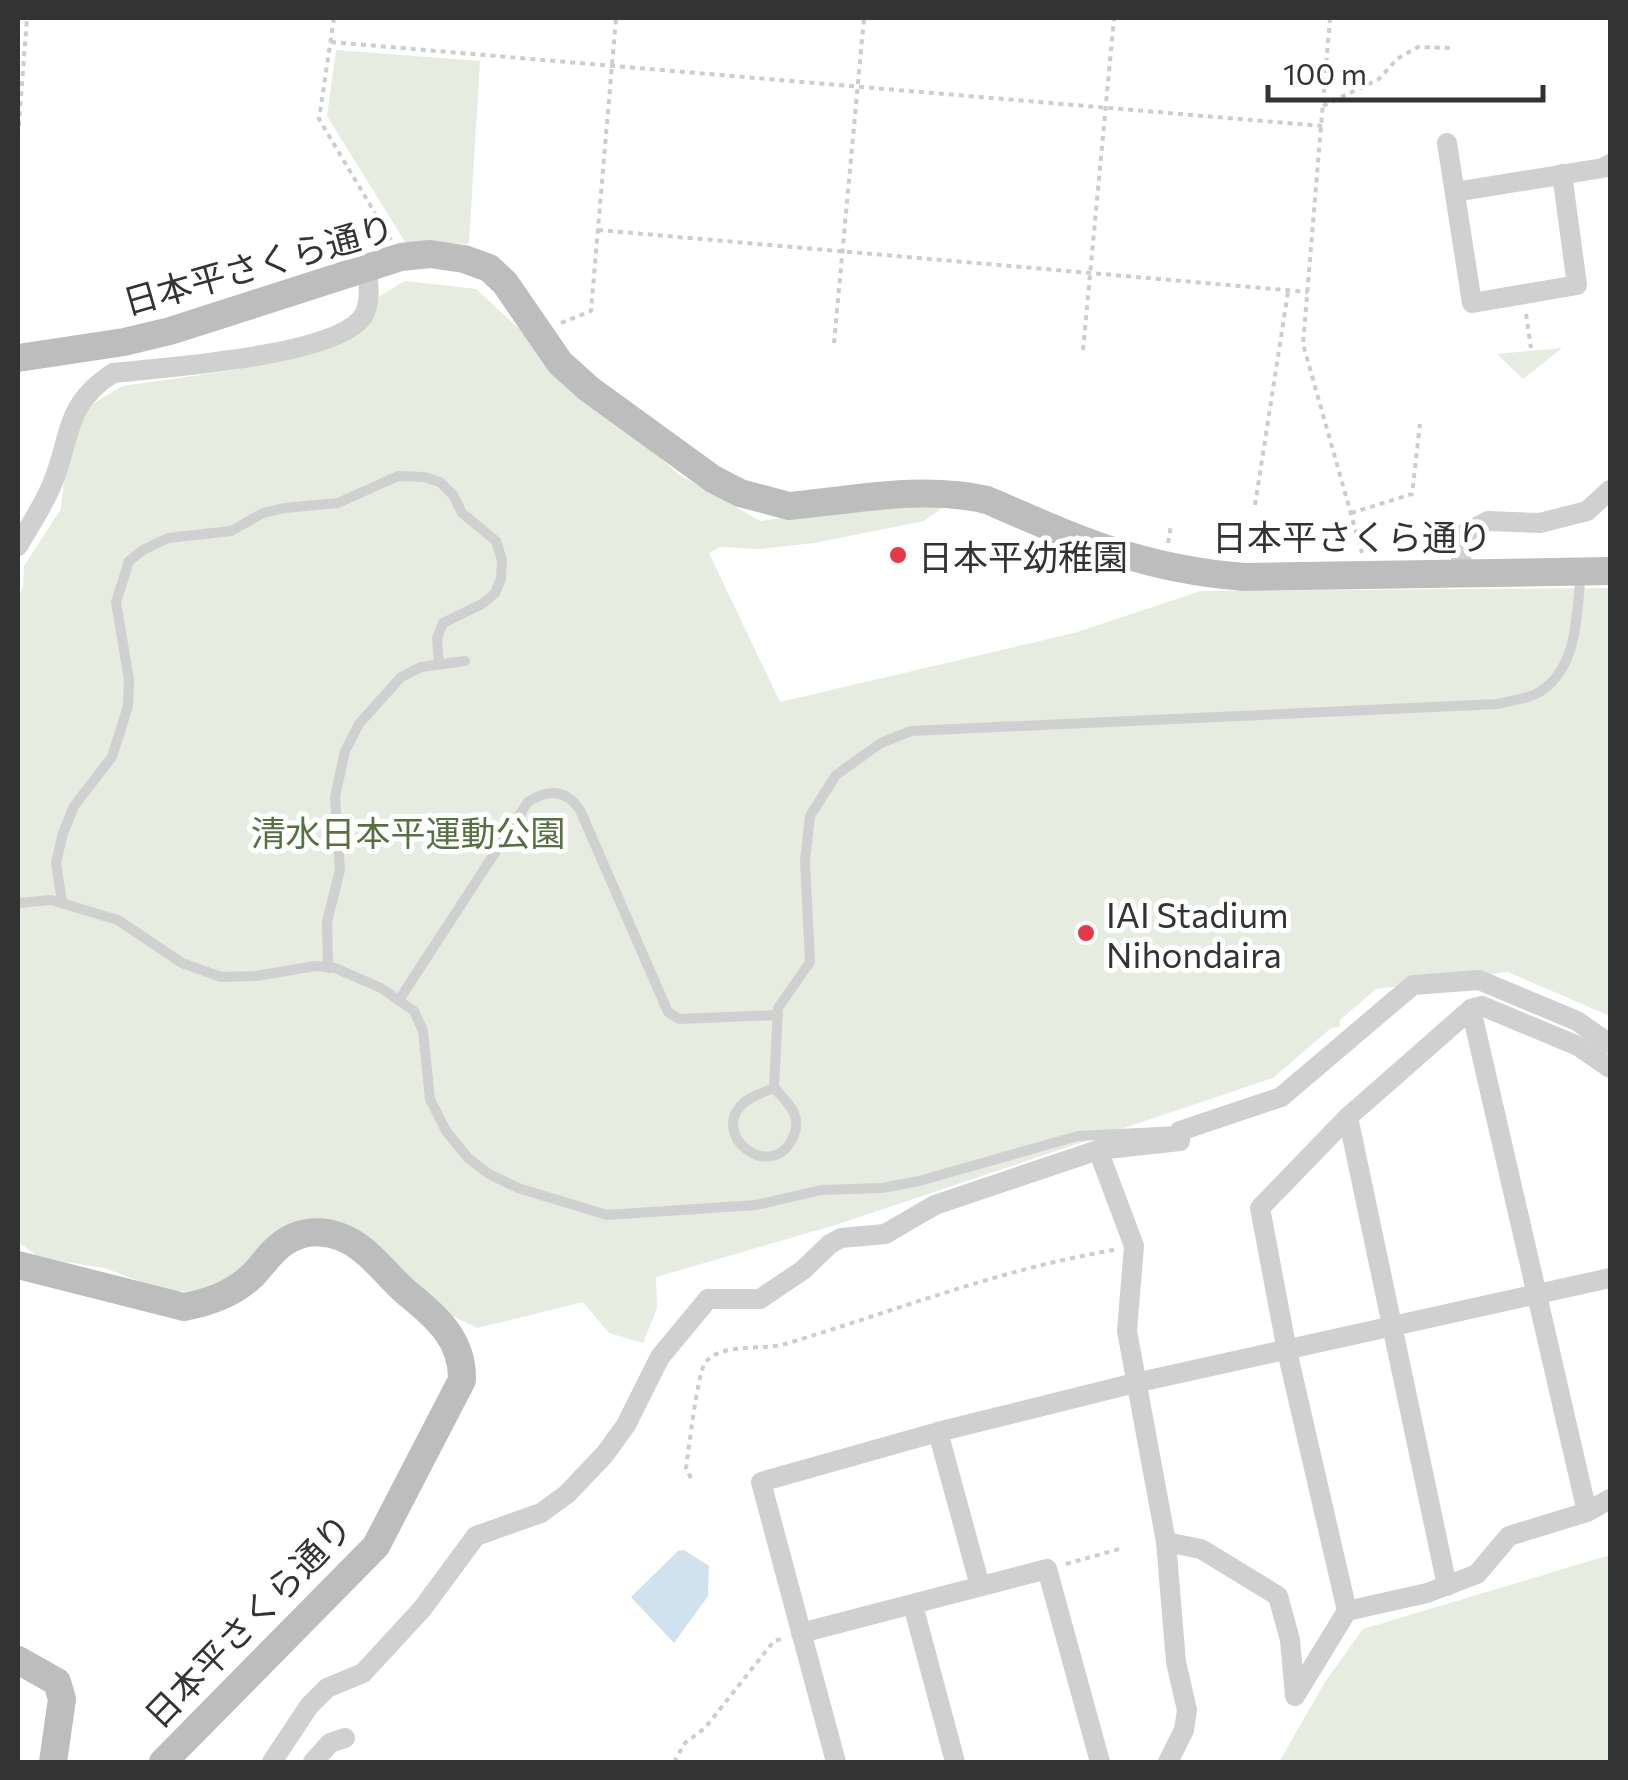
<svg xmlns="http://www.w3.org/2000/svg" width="1628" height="1780" font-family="Commissioner,'Noto Sans JP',sans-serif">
	<rect width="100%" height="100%" fill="#fff"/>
	<g fill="#e6ecdf">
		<path d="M336 50 480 61 469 244 422 242 407 245 327 116Z"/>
		<path d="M405 281 476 289 678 474 760 521 884 504 946 505 924 521 814 543 760 549 720 547 709 553 780 702 1074 633 1201 591 1610 588V1016L1508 972 1376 989 1340 1020V1027L1331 1028 1273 1078 839 1224 656 1277 657 1308 643 1343 609 1333 583 1302 477 1328 437 1308 345 1227 209 1293 164 1290 104 1268 40 1258 18 1242V599L23 587 24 566 61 509 70 418 122 386 235 370 329 345 378 297Z"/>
		<path d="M1562 348 1523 379 1497 354Z"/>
		<path d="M1610 1555V1762H1279L1325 1682 1363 1629Z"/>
	</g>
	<path fill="#cfe2ee" d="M684 1550 709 1566 708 1596 674 1643 631 1597 678 1551Z"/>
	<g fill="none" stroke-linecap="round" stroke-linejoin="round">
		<g stroke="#cdcdcd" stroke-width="4" stroke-dasharray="5 5" stroke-linecap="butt">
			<path d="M334 18 319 119 391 240"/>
			<path d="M1330 18 1303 344 1362 553"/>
			<path d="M331 42 1322 126"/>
			<path d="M1323 106 1379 79 1397 59 1418 47 1452 48"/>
			<path d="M18 136 27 18"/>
			<path d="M598 230 1308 292"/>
			<path d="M1526 314 1531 348"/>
			<path d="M561 323 591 311 616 18"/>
			<path d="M834 343 864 18"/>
			<path d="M1083 350 1114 18"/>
			<path d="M1255 505 1288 292"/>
			<path d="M1351 513 1412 494 1420 424"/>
			<path d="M1168 543 1171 525"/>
			<path d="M691 1478 686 1468C689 1448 697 1376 705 1363 721 1342 762 1351 785 1344 895 1311 1000 1269 1114 1250"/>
			<path d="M1066 1564 1123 1548"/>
			<path d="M674 1762 685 1743 705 1728 774 1641 785 1638"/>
		</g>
		<g stroke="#d0d0d0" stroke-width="10">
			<path d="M62 902 56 863 63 833 74 806 112 757 128 706 129 680 116 602 129 561 143 550 168 538 231 531 263 513 284 508 338 503 398 476 424 477 440 482 453 495 462 513 496 541 502 560 501 579 495 593 482 604 443 623 437 638 439 665"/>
			<path d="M18 903 51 900 118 920 182 963 221 977 256 976 315 966 335 968 381 988 414 1011 423 1031 430 1099 446 1131 468 1158 489 1174 518 1188 607 1215 756 1205 821 1190 882 1188 919 1181 1078 1136 1180 1131"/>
			<path d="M328 968 327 922 340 870 335 797 345 751 359 724 401 677 421 667 465 661"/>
			<path d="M399 1000 528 802C548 789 566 789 580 810L668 1012 679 1019 778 1015"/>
			<path d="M774 1088C765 1092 754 1095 746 1101 705 1133 773 1187 794 1135 802 1115 787 1102 774 1088L778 1008 810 962 805 861 810 816 836 775 881 743 911 731 1498 704C1509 701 1525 699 1536 694 1579 671 1576 614 1581 573"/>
		</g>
		<g stroke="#d0d0d0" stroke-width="20">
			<path d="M1447 143 1472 303 1577 285 1562 174"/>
			<path d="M1455 192 1603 168 1610 164"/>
			<path d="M18 546C30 525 44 505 53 482 72 434 64 405 113 373 166 367 328 357 361 319 372 306 369 282 366 266"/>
			<path d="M1462 573 1460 536 1488 521 1540 523 1587 511 1610 490"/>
			<path d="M1471 1009 1587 1512"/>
			<path d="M1348 1117 1447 1586"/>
			<path d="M1098 1150 1134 1246 1127 1331 1166 1542 1176 1662 1187 1710 1184 1730 1168 1762"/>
			<path d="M938 1432 980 1586"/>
			<path d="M1166 1542 1201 1549 1278 1596 1290 1640 1295 1696 1347 1611 1287 1351 1260 1208 1348 1117 1471 1009 1482 1006 1578 1046 1610 1068"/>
			<path d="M913 1605 955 1762"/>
			<path d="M1347 1611 1427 1593 1477 1574 1509 1536 1587 1512 1610 1499"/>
			<path d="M801 1633 1047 1569 1100 1762"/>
			<path d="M272 1762 309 1706 327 1688 363 1673 422 1609 476 1536 541 1513 567 1494 605 1454 626 1425 660 1357 708 1299H760L803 1270 830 1244 841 1238 885 1234 935 1205 1098 1150 1180 1141V1131L1281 1097 1413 985 1479 980 1577 1021 1610 1044"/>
			<path d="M313 1762 330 1743 345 1738"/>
			<path d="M836 1762 761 1482 938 1432 1135 1383 1610 1278"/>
		</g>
		<g stroke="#bdbdbd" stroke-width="28">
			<path d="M18 358 124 342 170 331 401 257 430 254 464 259 489 268 505 283 560 363 589 389 713 479 740 493 789 506C853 500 923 485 987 500 1079 540 1142 569 1244 577L1610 571"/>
			<path d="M18 1265 184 1307C210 1302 233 1294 253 1275 260 1268 266 1259 273 1252 299 1225 334 1227 363 1250 379 1263 392 1280 407 1293 437 1317 463 1340 462 1380L376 1546 163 1762"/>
			<path d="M18 1660 57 1682 62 1699 53 1762"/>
		</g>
	</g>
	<g fill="#e63946" stroke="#fff" stroke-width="4">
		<circle cx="898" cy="555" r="10"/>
		<circle cx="1086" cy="933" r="10"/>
	</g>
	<g text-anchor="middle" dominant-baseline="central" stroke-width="10" stroke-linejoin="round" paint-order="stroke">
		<g font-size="35" fill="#333" stroke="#fff">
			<text transform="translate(258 263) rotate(-16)">日本平さくら通り</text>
			<text x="1352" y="535">日本平さくら通り</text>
			<text transform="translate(247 1620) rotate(-46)">日本平さくら通り</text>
		</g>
		<g font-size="35" fill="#333" stroke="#fff" text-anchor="start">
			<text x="918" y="555">日本平幼稚園</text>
			<text x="1106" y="913">IAI Stadium<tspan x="1106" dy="40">Nihondaira</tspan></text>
		</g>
		<g font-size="35" fill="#56703f" stroke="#fff">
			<text x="408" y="831">清水日本平運動公園</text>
		</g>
	</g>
	<rect width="1628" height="1780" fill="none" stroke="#333333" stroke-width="40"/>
	<path d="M1268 85v15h275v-15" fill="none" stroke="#333333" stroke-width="5"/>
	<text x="1283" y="85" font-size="30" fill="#333333" stroke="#ffffff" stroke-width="8" paint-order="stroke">100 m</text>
</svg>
